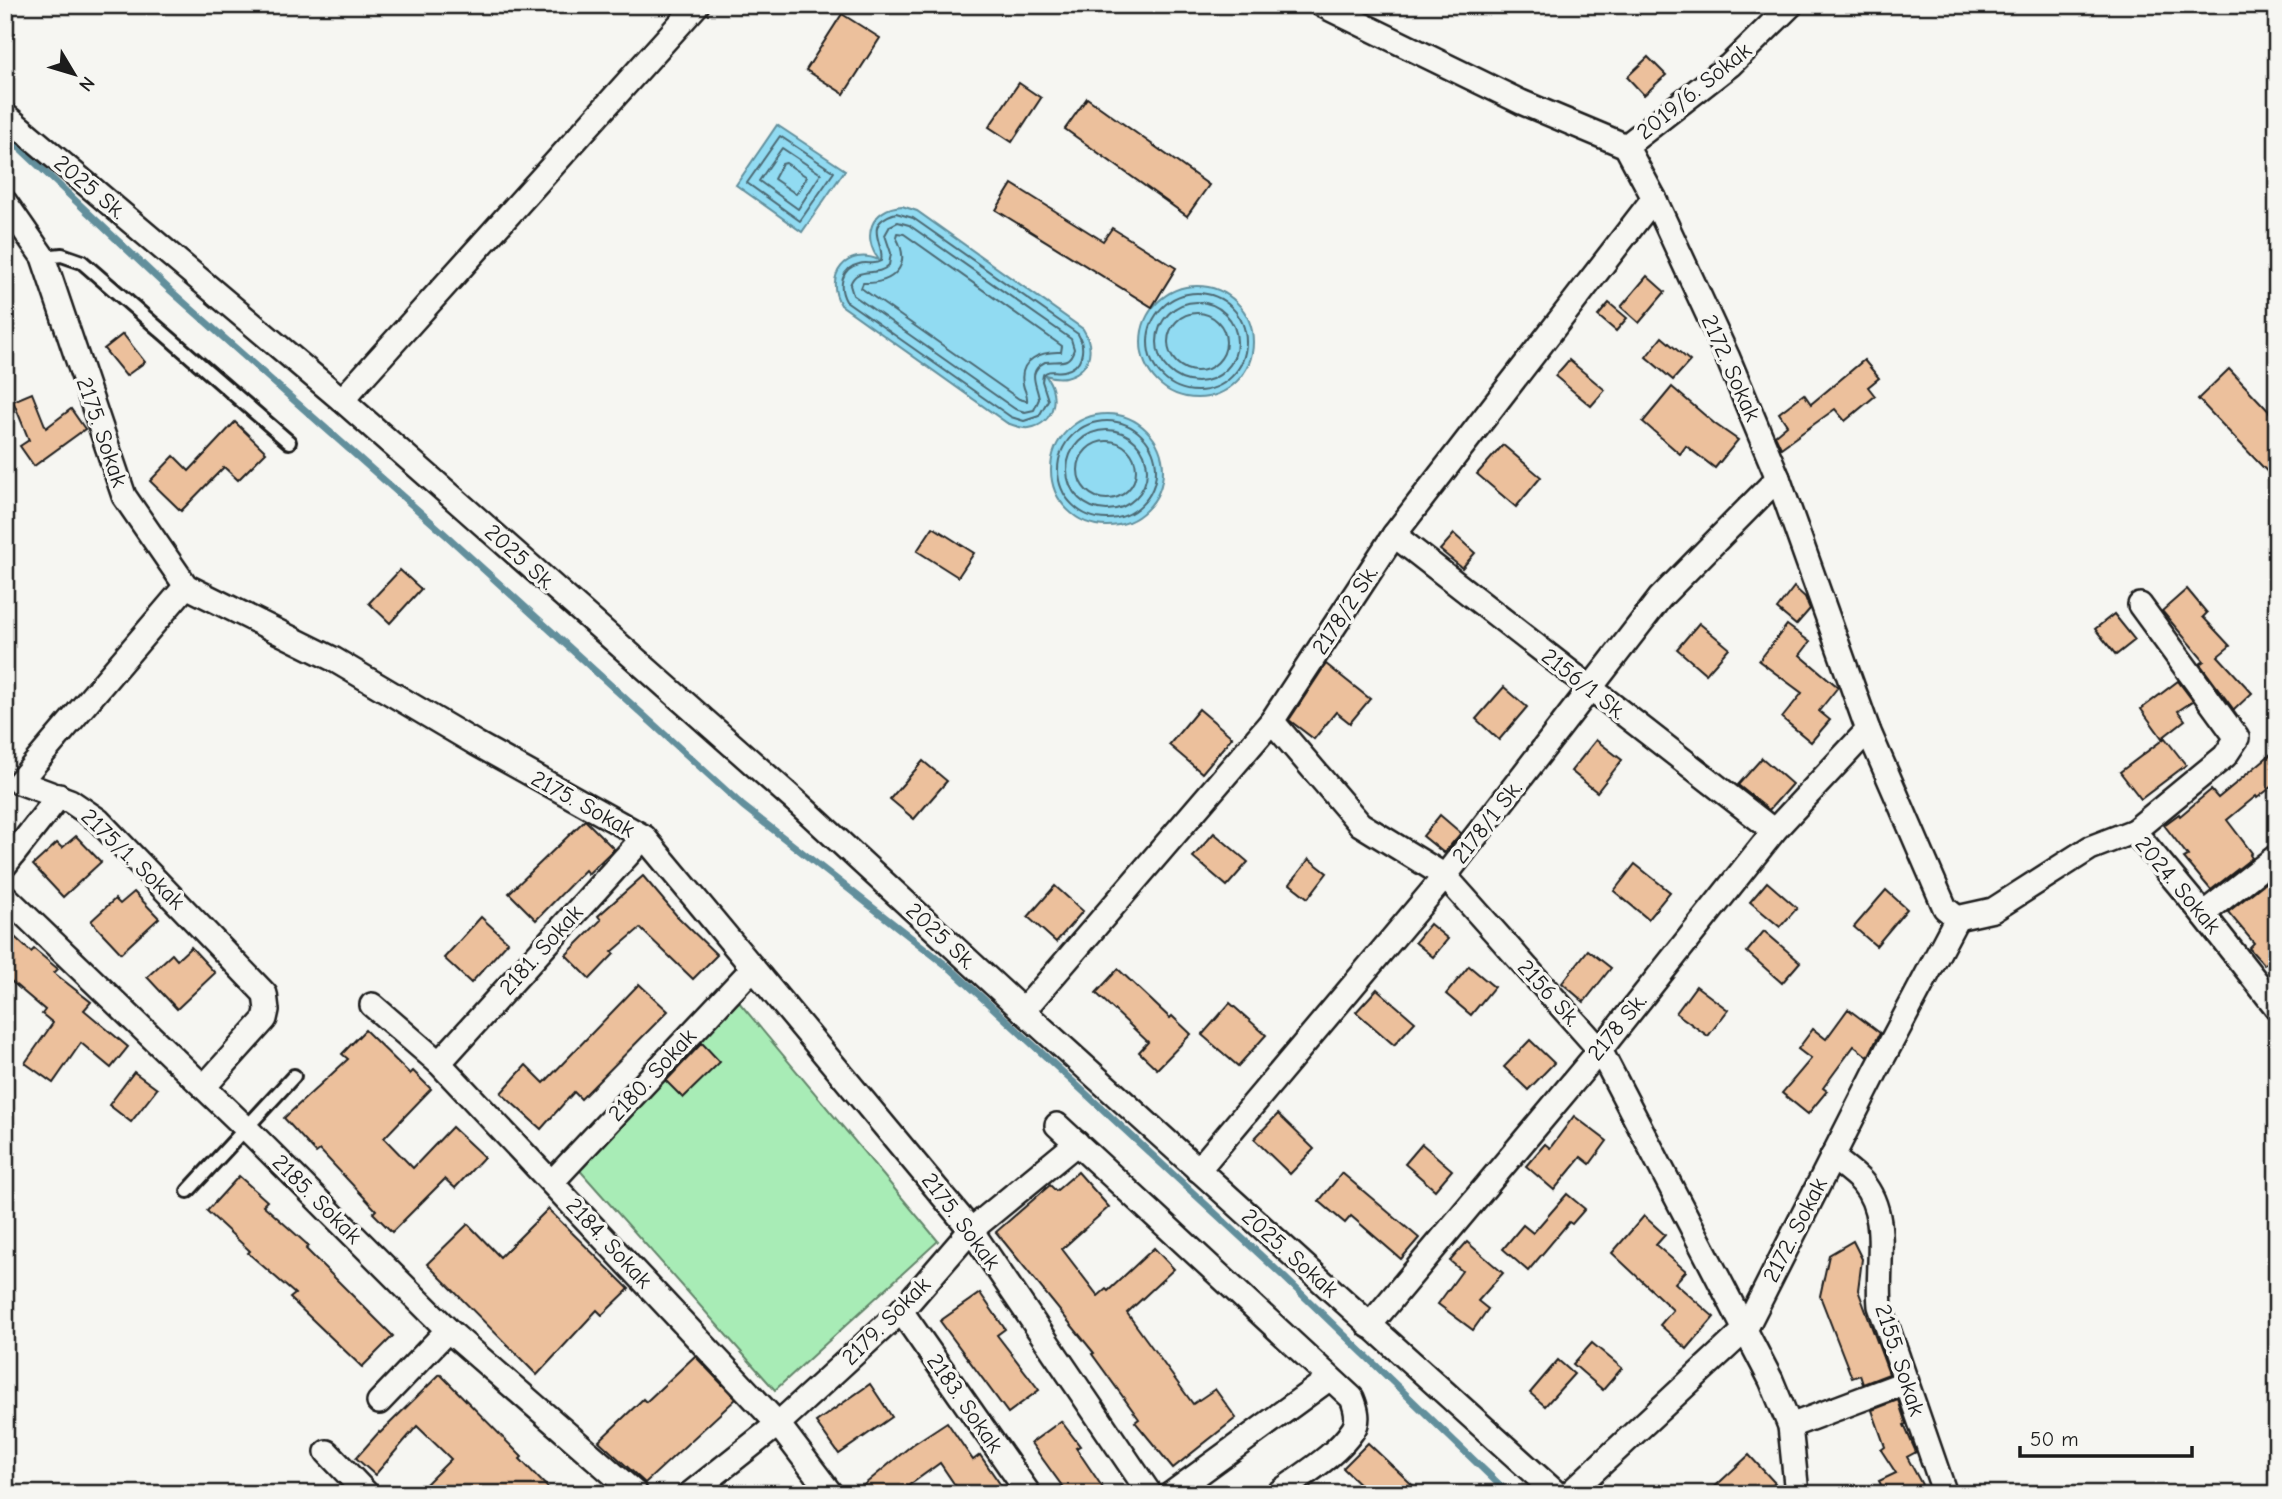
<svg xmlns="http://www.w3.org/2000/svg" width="2282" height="1499" font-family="'Comic Neue',sans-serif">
	<rect width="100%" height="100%" fill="#f6f6f2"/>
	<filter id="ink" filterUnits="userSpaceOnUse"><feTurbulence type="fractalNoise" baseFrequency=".0143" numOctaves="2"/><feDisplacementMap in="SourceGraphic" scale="14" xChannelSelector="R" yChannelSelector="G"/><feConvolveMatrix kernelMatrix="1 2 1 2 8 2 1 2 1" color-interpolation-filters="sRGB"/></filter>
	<g filter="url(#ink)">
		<path fill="#a8ecb6" stroke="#628469" stroke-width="2" d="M738 1001 938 1241 775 1390 575 1165Z"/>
		<g fill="#91dbf2" stroke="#628f9c" stroke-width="2">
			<path d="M777 125 845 170 802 232 736 185Z"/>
			<path d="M902 206 917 211 1083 329C1102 359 1077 386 1045 375 1060 393 1056 424 1029 428 1022 429 1015 426 1007 423L841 305C823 276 847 246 879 260 861 237 871 208 902 206Z"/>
			<circle cx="1197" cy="342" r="56"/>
			<circle cx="1107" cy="470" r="56"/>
		</g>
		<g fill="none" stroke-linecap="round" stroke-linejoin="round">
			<g stroke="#4b6872" stroke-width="2">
				<path d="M780 136 834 172 800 221 747 183Z"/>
				<path d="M782 148 821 174 798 209 759 181Z"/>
				<path d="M786 163 807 177 796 194 774 179 782 164Z"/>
				<path d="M896 213 913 218 1078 334C1086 348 1083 367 1064 371 1055 373 1050 368 1043 375L1042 381 1048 400 1039 416 1024 421 1011 417 846 301C838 287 841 268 859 264 867 261 873 266 881 261 886 245 860 224 896 213Z"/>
				<path d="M898 222 909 225 1071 339 1074 349C1069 366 1059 360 1045 362 1026 372 1037 384 1039 399L1034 410 1025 412 1015 409 853 295 850 285C857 264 876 279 889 265L891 253 885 235 890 226Z"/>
				<path d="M897 233 904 234 1062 346 1061 352C1042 351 1018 359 1023 384 1024 391 1028 394 1027 401L1019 399 861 288 863 283C892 284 913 267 896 237Z"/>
				<circle cx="1197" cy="342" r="49"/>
				<circle cx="1197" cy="342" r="40"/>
				<circle cx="1197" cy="342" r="29"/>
				<circle cx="1107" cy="470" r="49"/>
				<circle cx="1107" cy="470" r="40"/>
				<circle cx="1107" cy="470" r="29"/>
			</g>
			<path stroke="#628f9c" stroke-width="7" d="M5 134 171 291 447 536 743 806 951 969 1282 1275 1509 1494"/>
		</g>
		<g fill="#ecc09c" stroke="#1c1c1c" stroke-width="2">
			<path d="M842 14 880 38 844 94 806 70Z"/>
			<path d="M1648 57 1666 75 1644 95 1627 77Z"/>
			<path d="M1019 83 1041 98 1012 142 989 127Z"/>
			<path d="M1087 98 1209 185 1187 216 1065 129Z"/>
			<path d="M1012 184 1103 241 1112 228 1176 268 1152 307 996 210Z"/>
			<path d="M1647 276 1665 292 1639 323 1621 307Z"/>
			<path d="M1609 303 1627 318 1616 331 1598 316Z"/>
			<path d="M123 334 145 362 126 376 104 349Z"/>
			<path d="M1662 337 1690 361 1673 380 1646 357Z"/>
			<path d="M1569 360 1605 390 1591 406 1555 376Z"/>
			<path d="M1864 360 1879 378 1868 387 1875 396 1845 421 1835 409 1781 448 1775 435 1787 425 1779 413 1804 394 1811 404Z"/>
			<path d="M2229 369 2277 420V482L2198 399Z"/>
			<path d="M1672 387 1715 424 1738 440 1715 468 1686 446 1680 454 1643 422Z"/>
			<path d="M32 393 46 428 71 409 85 429 34 466 20 446 29 440 13 401Z"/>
			<path d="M235 422 266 452 238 480 224 467 181 511 150 481 174 456 189 471Z"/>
			<path d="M1503 445 1541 477 1516 507 1477 474Z"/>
			<path d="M933 527 974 553 958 577 917 551Z"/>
			<path d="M1454 534 1475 553 1462 568 1440 550Z"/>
			<path d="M400 570 421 589 390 623 369 603Z"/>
			<path d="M1794 587 1805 597 1810 609 1796 625 1777 609Z"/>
			<path d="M2187 589 2207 613 2203 617 2230 646 2218 656 2252 693 2234 710 2200 664 2204 661 2162 611Z"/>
			<path d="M2114 614 2135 640 2116 655 2095 629Z"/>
			<path d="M1699 623 1729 648 1706 674 1677 649Z"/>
			<path d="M1787 625 1810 642 1800 655 1838 687 1819 711 1830 720 1811 742 1782 718 1802 693 1759 661Z"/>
			<path d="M1326 664 1370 699 1350 723 1336 712 1314 739 1289 720Z"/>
			<path d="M2178 681 2193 701 2178 711 2185 720 2162 738 2141 709Z"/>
			<path d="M1504 687 1527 707 1499 740 1476 719Z"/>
			<path d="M1199 709 1232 737 1202 773 1169 745Z"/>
			<path d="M2165 738 2186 765 2141 799 2120 772Z"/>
			<path d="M1596 740 1622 760 1597 792 1571 771Z"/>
			<path d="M2277 749V783L2257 798 2256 796 2227 820 2252 853 2250 855 2252 858 2211 890 2184 858 2188 856 2164 825 2179 814 2180 816 2211 790 2218 798Z"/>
			<path d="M1762 758 1792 784 1769 810 1738 785Z"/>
			<path d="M923 761 947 781 914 819 890 799Z"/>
			<path d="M1440 815 1461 833 1444 853 1423 836Z"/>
			<path d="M585 820 614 849 588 874 585 870 536 920 509 893Z"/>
			<path d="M1214 833 1248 862 1227 886 1193 857Z"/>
			<path d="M76 836 101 862 63 897 33 865 57 843 62 848Z"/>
			<path d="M1309 859 1327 873 1308 898 1290 884Z"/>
			<path d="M1635 864 1670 892 1648 919 1614 891Z"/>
			<path d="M643 876 677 916 717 955 693 979 640 928 612 952 614 954 590 979 566 955 601 920 598 916Z"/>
			<path d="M2270 879 2277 887V955L2264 965 2249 948 2254 943 2228 912Z"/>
			<path d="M1767 882 1797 908 1780 927 1750 902Z"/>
			<path d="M1055 886 1083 911 1056 942 1028 917Z"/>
			<path d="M1886 890 1907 909 1876 946 1854 927Z"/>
			<path d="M134 892 159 918 121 953 91 921 115 899 120 904Z"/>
			<path d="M481 917 508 942 471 983 444 958Z"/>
			<path d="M1430 924 1448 939 1433 957 1415 942Z"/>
			<path d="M5 928 31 952 34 949 58 969 54 973 91 1002 84 1010 128 1047 111 1068 81 1043 53 1083 25 1063 53 1023 42 1014 45 1010 5 976Z"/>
			<path d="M1764 931 1800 962 1782 983 1747 952Z"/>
			<path d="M191 947 215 973 177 1009 147 977 172 954 177 960Z"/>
			<path d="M1588 950 1611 968 1584 1002 1562 983Z"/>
			<path d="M1469 966 1494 987 1471 1015 1446 994Z"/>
			<path d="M1118 969 1170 1018 1172 1016 1191 1034 1157 1069 1139 1052 1148 1042 1096 993Z"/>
			<path d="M639 984 668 1011 581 1099 574 1092 541 1129 501 1093 526 1065 544 1083Z"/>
			<path d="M1696 986 1728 1010 1708 1036 1676 1013Z"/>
			<path d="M1377 989 1415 1022 1394 1045 1356 1012Z"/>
			<path d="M1230 1003 1266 1035 1238 1066 1202 1035Z"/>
			<path d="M1848 1009 1880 1033 1868 1057 1854 1046 1823 1088 1827 1091 1808 1114 1782 1093 1811 1059 1798 1049 1813 1029 1826 1039Z"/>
			<path d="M365 1030 410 1074 413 1071 431 1089 384 1138 413 1168 452 1127 484 1157 455 1188 445 1179 392 1232 373 1213 376 1210 320 1150 316 1153 284 1118 348 1059 342 1054Z"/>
			<path d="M1530 1040 1554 1063 1528 1090 1504 1067Z"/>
			<path d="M702 1043 720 1062 683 1098 666 1081Z"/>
			<path d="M134 1072 157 1089 131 1122 109 1105Z"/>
			<path d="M1278 1114 1314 1149 1290 1174 1254 1139Z"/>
			<path d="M1574 1116 1607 1141 1590 1164 1581 1157 1554 1190 1526 1166 1545 1144 1550 1148Z"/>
			<path d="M1422 1144 1452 1170 1435 1190 1405 1164Z"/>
			<path d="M1078 1172 1109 1207 1062 1249 1098 1296 1106 1289 1108 1291 1154 1248 1174 1269 1127 1313 1193 1404 1215 1389 1236 1418 1173 1468 1135 1422 1139 1419 1092 1354 1094 1353 996 1232 1050 1185 1056 1191Z"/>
			<path d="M1342 1173 1419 1238 1401 1259 1351 1216 1345 1223 1319 1201Z"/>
			<path d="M239 1176 267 1201 263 1205 309 1246 306 1249 393 1336 362 1367 290 1298 295 1294 248 1253 250 1251 207 1211Z"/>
			<path d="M1567 1194 1585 1209 1572 1224 1569 1222 1528 1271 1503 1249 1523 1225 1533 1233Z"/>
			<path d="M548 1209 629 1289 602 1315 597 1310 537 1375 427 1264 468 1224 500 1257Z"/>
			<path d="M1644 1216 1665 1235 1656 1245 1686 1271 1675 1283 1714 1317 1687 1349 1660 1325 1673 1310 1612 1253Z"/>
			<path d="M1853 1241 1862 1259 1858 1290 1889 1374 1863 1384 1860 1375 1852 1378 1820 1296 1829 1255Z"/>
			<path d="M1467 1242 1503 1273 1478 1301 1488 1309 1473 1330 1438 1304 1462 1271 1450 1261Z"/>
			<path d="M980 1293 1005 1329 997 1335 1039 1390 1008 1413 940 1321Z"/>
			<path d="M1592 1343 1622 1368 1603 1390 1573 1364Z"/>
			<path d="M695 1356 736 1399 645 1483 599 1441 643 1399 646 1402Z"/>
			<path d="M1558 1360 1574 1374 1545 1406 1530 1393Z"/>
			<path d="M440 1374 522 1457 520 1459 554 1494H416L451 1459 417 1426 375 1475 356 1458 379 1432 380 1433Z"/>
			<path d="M870 1384 892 1417 839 1454 816 1422Z"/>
			<path d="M1898 1400 1906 1424 1904 1425 1916 1452 1907 1457 1927 1494H1886L1879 1481 1896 1473 1881 1450 1885 1447 1872 1410Z"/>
			<path d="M1061 1421 1080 1446 1076 1448 1107 1494H1068L1031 1443Z"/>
			<path d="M947 1422 973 1460 980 1455 1007 1494H961L940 1463 897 1494H853L912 1445Z"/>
			<path d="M1368 1443 1422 1494H1370L1343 1468Z"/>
			<path d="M1749 1455 1775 1483 1763 1494H1707Z"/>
		</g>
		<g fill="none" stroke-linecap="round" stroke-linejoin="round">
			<g stroke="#1c1c1c" stroke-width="18">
				<g id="lane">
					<path d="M43 257 62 255 82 262 289 442"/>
					<path d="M188 1191 294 1076"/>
				</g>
			</g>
			<g stroke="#1c1c1c" stroke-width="28">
				<g id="street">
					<path d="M1322 5 1521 102 1626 146 1654 198 1727 356 1778 478 1868 730 1945 908 1957 918 1993 910 2090 848 2134 831 2203 914 2277 1008"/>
					<path d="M5 115 342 400 467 510 800 805 1023 1011 1557 1494"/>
					<path d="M1626 146 1730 65 1791 5"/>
					<path d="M5 202 43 257 124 496 186 586 333 659 477 744 644 837 971 1230 1150 1494"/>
					<path d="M342 400 697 5"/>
					<path d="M1394 535 1774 831"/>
					<path d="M186 586 19 782 70 801 98 820 265 994 267 1010 265 1019 204 1087"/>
					<path d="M1272 721 1360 824 1445 876 1600 1050 1771 1380 1790 1426 1797 1494"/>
					<path d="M2134 831 2225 756 2237 738 2140 605"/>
					<path d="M5 865 59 796"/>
					<path d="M5 896 246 1128 448 1330 636 1494"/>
					<path d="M2203 914 2277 856"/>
					<path d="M372 1005 439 1063 778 1424 831 1494"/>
					<path d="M1023 1011 1272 721 1394 535 1654 198"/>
					<path d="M439 1063 644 837"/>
					<path d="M1057 1125 1352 1398C1356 1408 1360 1420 1353 1430 1336 1456 1302 1475 1277 1494"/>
					<path d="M1832 1157C1842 1165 1854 1173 1862 1182 1891 1216 1876 1265 1880 1306L1945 1494"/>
					<path d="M1198 1170 1445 876 1660 598 1778 478"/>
					<path d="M552 1182 753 968"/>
					<path d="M901 1311 1029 1494"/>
					<path d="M1369 1326 1600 1050 1774 831 1868 730"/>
					<path d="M379 1402 448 1330"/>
					<path d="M1790 1426 1907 1382"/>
					<path d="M327 1452 367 1494"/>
					<path d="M690 1494 778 1424 901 1311 971 1230 1077 1143"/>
					<path d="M1171 1494 1330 1378"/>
					<path d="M1569 1494 1745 1330 1877 1069 1957 918"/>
				</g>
			</g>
			<use href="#lane" stroke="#f6f6f2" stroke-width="12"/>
			<use href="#street" stroke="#f6f6f2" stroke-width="23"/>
		</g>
	</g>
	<g text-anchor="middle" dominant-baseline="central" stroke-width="7" stroke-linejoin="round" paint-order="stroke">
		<g font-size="23" fill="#1c1c1c" stroke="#f6f6f2">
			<text transform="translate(1694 91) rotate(-39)">2019/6. Sokak</text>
			<text transform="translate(90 187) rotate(40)">2025 Sk.</text>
			<text transform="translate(1731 368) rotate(66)">2172. Sokak</text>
			<text transform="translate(102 432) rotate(71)">2175. Sokak</text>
			<text transform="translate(520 557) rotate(42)">2025 Sk.</text>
			<text transform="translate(1345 610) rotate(-57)">2178/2 Sk.</text>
			<text transform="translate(1584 684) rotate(38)">2156/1 Sk.</text>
			<text transform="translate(583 804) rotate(29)">2175. Sokak</text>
			<text transform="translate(1487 822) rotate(-52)">2178/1 Sk.</text>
			<text transform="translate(133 859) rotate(44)">2175/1. Sokak</text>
			<text transform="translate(2178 885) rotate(50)">2024. Sokak</text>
			<text transform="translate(941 936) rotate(43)">2025 Sk.</text>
			<text transform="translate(541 950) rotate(-48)">2181. Sokak</text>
			<text transform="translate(1549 993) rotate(48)">2156 Sk.</text>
			<text transform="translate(1617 1027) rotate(-51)">2178 Sk.</text>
			<text transform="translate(652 1075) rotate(-47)">2180. Sokak</text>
			<text transform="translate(317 1199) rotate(45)">2185. Sokak</text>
			<text transform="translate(961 1221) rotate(53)">2175. Sokak</text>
			<text transform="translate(1795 1230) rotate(-63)">2172. Sokak</text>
			<text transform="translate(609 1243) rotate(47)">2184. Sokak</text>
			<text transform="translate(1290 1253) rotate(42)">2025. Sokak</text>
			<text transform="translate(886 1321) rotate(-45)">2179. Sokak</text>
			<text transform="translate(1900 1360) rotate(72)">2155. Sokak</text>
			<text transform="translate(965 1403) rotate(55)">2183. Sokak</text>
		</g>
	</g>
	<rect width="2282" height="1499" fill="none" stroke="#f6f6f2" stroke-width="28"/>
	<rect x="14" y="14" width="2254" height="1471" fill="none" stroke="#1c1c1c" stroke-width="2.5" filter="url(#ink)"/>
	<g transform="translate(74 74) rotate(128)" stroke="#f6f6f2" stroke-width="5" paint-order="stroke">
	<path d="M0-5L12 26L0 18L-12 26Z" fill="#1c1c1c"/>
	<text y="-10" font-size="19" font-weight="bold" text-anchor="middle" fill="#1c1c1c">N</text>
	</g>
	<path d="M2020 1446v10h172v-10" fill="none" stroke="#1c1c1c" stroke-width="3.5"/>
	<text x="2030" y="1446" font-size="21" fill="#1c1c1c" stroke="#f6f6f2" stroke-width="5" paint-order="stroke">50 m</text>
</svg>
